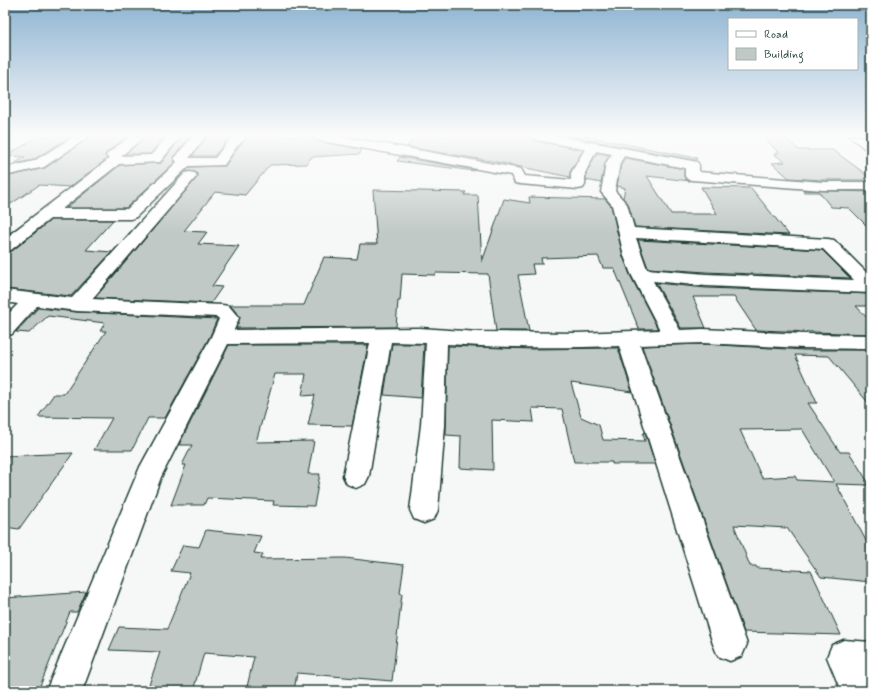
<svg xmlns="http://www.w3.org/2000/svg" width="876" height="696" font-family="Mynerve,sans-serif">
	<rect width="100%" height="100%" fill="#f6f7f7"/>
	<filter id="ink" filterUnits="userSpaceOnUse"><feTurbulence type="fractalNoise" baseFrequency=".025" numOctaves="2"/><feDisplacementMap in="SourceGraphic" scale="8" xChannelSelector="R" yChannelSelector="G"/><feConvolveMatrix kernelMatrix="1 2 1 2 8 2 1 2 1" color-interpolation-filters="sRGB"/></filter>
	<g filter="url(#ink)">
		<g fill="#c0c9c6" stroke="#1f3d34" fill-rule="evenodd">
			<path d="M39 136H71L33 160 14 164 25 157 6 156Z"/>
			<path d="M91 136H128L107 152 105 156 107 159 70 187 39 185 5 208V177L45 168Z"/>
			<path d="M146 136H166L150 154H125Z"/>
			<path d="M182 136H191L173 157 175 162 126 208H66L120 165 161 163Z"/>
			<path d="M249 136H310L317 141 361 149 360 154 311 157 307 164 270 165 245 195 215 192 184 231 207 232 198 244 239 246 212 286 222 287 211 303 95 298 198 176 195 172 186 171 190 167 225 166 238 147Z"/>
			<path d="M415 136H529L536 141 583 150 570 172V177L492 161 407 147Z"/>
			<path d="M568 136H585L697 158 696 160Z"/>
			<path d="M762 136H783L799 150H833L871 178V180H823L789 178 772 163 785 162 774 154 779 153Z"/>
			<path d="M207 137H230L214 156H192Z"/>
			<path d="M597 153 609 155 605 163 601 183 586 180V173Z"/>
			<path d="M400 157 475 170 474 171 397 161Z"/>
			<path d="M625 158 684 169V177L686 180 690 181 647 176 671 214H717L701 187 751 188 789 235 635 227 628 204 623 198 625 188 617 186 621 164Z"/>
			<path d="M373 190 466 192 464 195H478L482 262 504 199 530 203 529 197 605 199 611 206 623 256 630 275 658 329H639L614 268H603L598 256 541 258 542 264H532L534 274 518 275 529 331H496L488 274 436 273 435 275 402 274 400 301H398L396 327 236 328 240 317 230 305H304L324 257 357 259 360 244H377Z"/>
			<path d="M802 190 871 192V230L849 208 831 207 819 192H804Z"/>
			<path d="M51 220H113L86 250 112 252 71 296 5 289V252L12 251Z"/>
			<path d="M638 240 822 250 850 278 706 272 648 268Z"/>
			<path d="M656 283 706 288 871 294V306H856L871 322V334L756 330 734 297H693L706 328H681Z"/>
			<path d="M38 308 77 312 217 319 210 336 165 418H148L132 450H94L112 418 38 417 54 394H64L106 331H100L105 323 48 316 29 333 16 332Z"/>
			<path d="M392 344H424L421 398 384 395Z"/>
			<path d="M703 344 804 350H871V406L829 356 795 355 817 403H808L840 452H849L870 485 836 484 871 550V582L821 577 787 528 734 525 750 566H756L757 568 811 571 841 635 744 632 642 346ZM802 429 834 482 797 480 795 476 762 478 740 430Z"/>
			<path d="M229 345H368L352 426 308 425 315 395 302 396 306 374H275L256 442 314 441 308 474H320L314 506 273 505 274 501 207 498 204 505H171L186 465H182L192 445H179Z"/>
			<path d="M448 346 533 349 618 348 632 392 571 383 581 417 599 425 603 440 645 441 643 434 645 432 655 464H612V462H574L562 409 532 408 534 422 492 420 493 470 460 468 461 436 446 435Z"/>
			<path d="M73 453 19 529 5 527V456Z"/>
			<path d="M206 530 261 536 254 553 263 554 261 559 345 558 404 565 400 593 402 594 392 681 297 673 294 691H246L254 657 204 653 193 691H147L160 652 109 650 119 627 167 629 190 573 171 571 183 545 199 547Z"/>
			<path d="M86 592 77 612H70L38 691H5V598Z"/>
		</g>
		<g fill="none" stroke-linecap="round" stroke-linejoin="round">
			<g stroke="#1f3d34" stroke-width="3">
				<g id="minor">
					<path d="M5 136H12L9 140 5 141Z"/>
					<path d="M75 136H90L44 167 5 176V168L34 161Z"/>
					<path d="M131 136H145L121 156 151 155 168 136H181L160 162 119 164 62 209H127L177 162 174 158 193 136H206L189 158H215L229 140 234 136H248L237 146 224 165 189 166 136 217 131 219H50L11 250 5 251V238L109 159 106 156 108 153Z"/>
					<path d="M311 136H340L516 168 521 169 525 176 571 180V173L585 149 536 140 530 136H558L692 161 697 162 699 165V172L823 182H871V190H823L692 180 687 179 685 176V168L624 156 620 163 615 191 627 204 634 228 828 239 834 240 871 277V293L706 286 653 281 680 330 703 329 804 334 871 335V349L804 348 703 343 640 345 747 644 742 656 730 661 718 656 713 644 619 346C562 348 504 348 447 344L445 425 438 510 434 519 424 523 414 519 410 510 421 425 426 343 391 342 369 476 365 484 356 488 347 484 343 476 370 343 228 344 161 477 82 691H46L140 467 211 337 219 319 217 317 77 311 37 306 12 334 5 336V317L18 304 5 302V290L72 298 185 173 190 172 195 173 197 176 92 299 222 305 229 306 239 318 234 330 420 328 479 332 576 333 660 330 631 274 624 256 612 205 601 192 606 163 612 154 596 151 585 173V185L583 188 578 189 520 184 515 183 511 175 317 140ZM636 238 823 249 854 280 706 274 647 269Z"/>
					<path d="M849 136H864L871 141V151L867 150Z"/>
					<path d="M844 640 871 642V691H841L827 657 832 645Z"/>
				</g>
			</g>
			<use href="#minor" fill="#fff" fill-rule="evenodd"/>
		</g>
	</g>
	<linearGradient id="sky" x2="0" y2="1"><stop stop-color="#8fb4d2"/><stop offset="0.58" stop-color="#fbfbfb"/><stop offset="1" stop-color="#fbfbfb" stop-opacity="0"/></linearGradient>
	<rect width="876" height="234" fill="url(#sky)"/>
	<rect width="876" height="696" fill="none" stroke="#fff" stroke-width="20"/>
	<rect x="10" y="10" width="856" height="676" fill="none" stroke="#1f3d34" stroke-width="1.5" filter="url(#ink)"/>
	<rect x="728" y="18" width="130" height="52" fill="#ffffff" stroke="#a5b1ae"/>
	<rect x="736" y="31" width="20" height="6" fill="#ffffff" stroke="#a5b1ae"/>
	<text x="764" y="38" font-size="12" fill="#1f3d34">Road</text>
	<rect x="736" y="48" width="20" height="12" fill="#c0c9c6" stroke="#a5b1ae"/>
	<text x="764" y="58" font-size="12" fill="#1f3d34">Building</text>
</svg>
